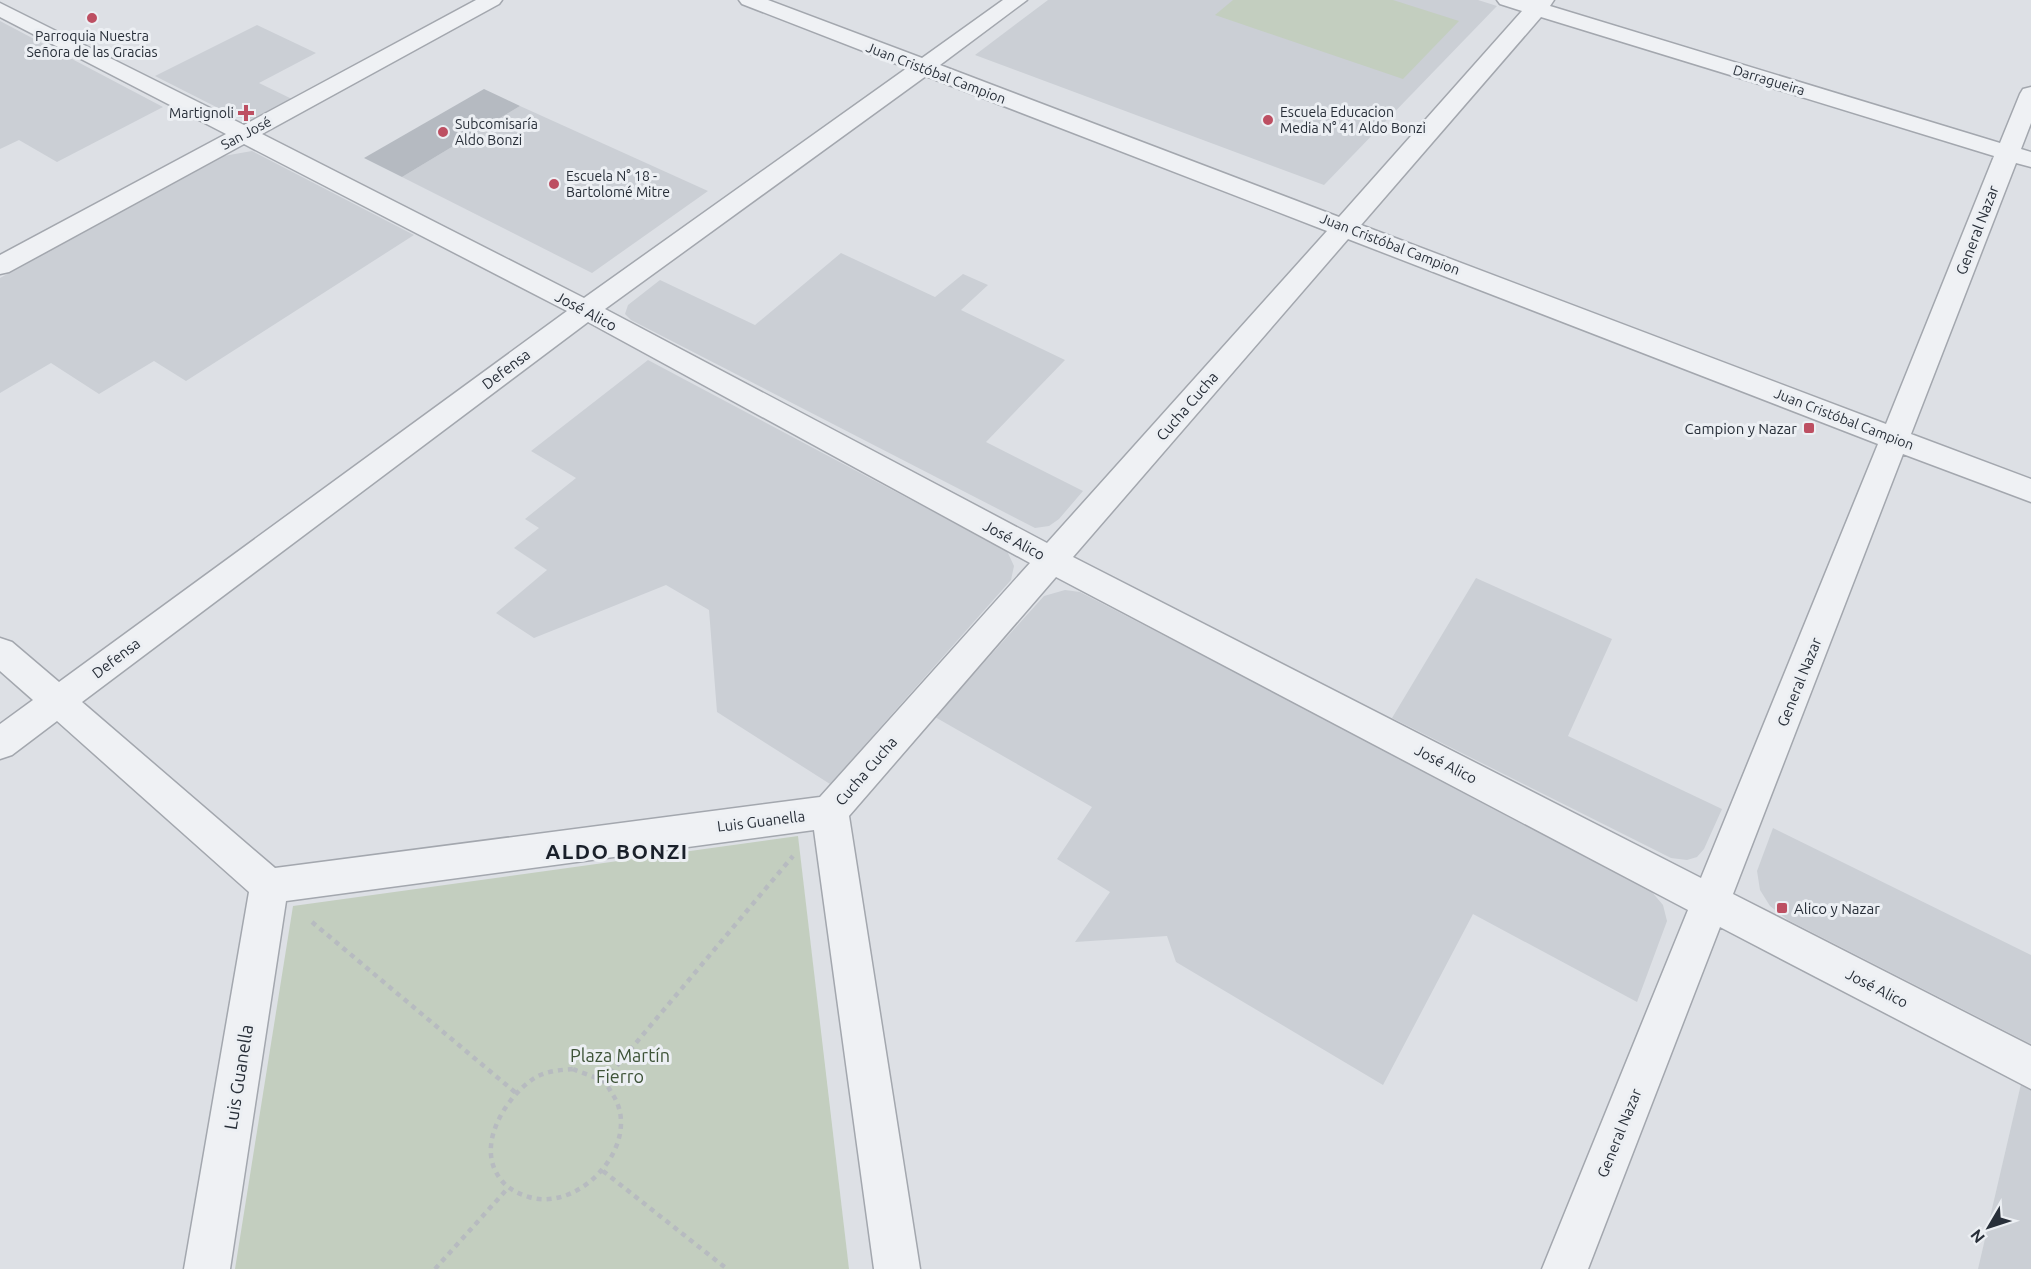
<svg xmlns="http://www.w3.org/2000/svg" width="2031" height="1269" font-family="Ubuntu,sans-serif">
	<rect width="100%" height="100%" fill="#dde0e5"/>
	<g fill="#cbcfd5">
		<path d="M1048 0H1478L1497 6 1324 185 975 55Z"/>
		<path d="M0 21 163 107 57 162 19 140 0 149Z"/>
		<path d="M257 25 316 53 259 83 292 99 268 112 250 119 236 117 155 76Z"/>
		<path d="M520 106 708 191 592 273 402 177Z"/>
		<path d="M252 151 414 235 186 381 154 361 99 394 51 363 0 393V278L218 157Z"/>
		<path d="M841 253 935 297 963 274 988 285 961 310 1065 360 986 442 1083 491 1059 519 1049 526 1035 528 631 320 625 314 628 305 660 280 755 325Z"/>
		<path d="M648 360 1007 551 1014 566 1011 580 830 784 717 712 709 610 666 585 534 638 496 613 547 570 514 548 539 528 525 519 576 478 531 451Z"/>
		<path d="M1476 578 1612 639 1568 736 1722 809 1704 849 1697 857 1687 860 1671 858 1392 718Z"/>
		<path d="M1065 590 1080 592 1646 885 1663 905 1667 921 1637 1002 1473 914 1383 1085 1176 962 1167 936 1075 942 1110 892 1057 859 1092 807 935 717 1044 596Z"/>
		<path d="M1773 828 2031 955V1044L1788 920 1770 906 1760 890 1757 871Z"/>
		<path d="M2021 1084 2031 1090V1269H1978Z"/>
	</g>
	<g fill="#c3cebf">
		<path d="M1233 0H1393L1459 21 1403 79 1215 15Z"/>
		<path d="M798 836 849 1269H235L293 906Z"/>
	</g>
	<path fill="#b5bac1" d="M484 89 520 106 402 177 364 158Z"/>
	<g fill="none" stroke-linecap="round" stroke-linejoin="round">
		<g stroke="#a3a7ae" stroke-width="3">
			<path id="minor" d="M476 0H502L499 4 262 134 584 298 907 68 742 4 739 0H768L922 58 1003 0H1027L940 65 1339 217 1522 11 1500 4 1497 0H1554L1550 6 2000 143 2020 94 2023 89 2031 87V123L2021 149 2031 152V167L2016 163 1911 434 2031 479V502L1903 454 1733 894 2031 1046V1089L1720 927 1588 1269H1542L1688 910 1056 577 849 816 920 1269H874L814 830 286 901 230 1269H184L249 892 57 721 12 755 0 759V724L33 700 0 671V638L12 642 59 682 567 311 244 144 9 272 0 274V255L226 134 0 17V3L244 125ZM1541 17 1994 156 1886 424 1361 225ZM926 76 1327 231 1047 543 605 309ZM1348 239 1878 444 1701 878 1073 557ZM588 322 1030 563 820 797 275 868 82 702Z"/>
		</g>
		<g stroke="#b7bbc0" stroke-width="4.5" stroke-dasharray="5 5" stroke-linecap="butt">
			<path d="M312 922 516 1093"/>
			<path d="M573 1069C582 1073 594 1076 603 1081 606 1083 609 1088 611 1092 646 1140 582 1213 529 1197 513 1192 502 1185 495 1170 480 1138 508 1096 533 1079 545 1071 560 1070 573 1069Z"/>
			<path d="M604 1081 793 856"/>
			<path d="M603 1171 727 1269"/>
			<path d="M435 1269 508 1188"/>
		</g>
		<use href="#minor" fill="#eff1f4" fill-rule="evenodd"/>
	</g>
	<g fill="#bd4f62" stroke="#eceff3" stroke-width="2">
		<circle cx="92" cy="18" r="6"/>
		<path d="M243 104h6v6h6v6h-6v6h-6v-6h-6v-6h6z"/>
		<circle cx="1268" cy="120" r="6"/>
		<circle cx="443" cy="132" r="6"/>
		<circle cx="554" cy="184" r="6"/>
		<rect x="1803" y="422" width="12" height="12" rx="3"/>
		<rect x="1776" y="902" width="12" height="12" rx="3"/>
	</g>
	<g text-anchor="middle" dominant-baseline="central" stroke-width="6" stroke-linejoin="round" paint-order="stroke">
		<g font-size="14" fill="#282f39" stroke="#eceff3" text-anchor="start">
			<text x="92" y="36" text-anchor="middle">Parroquia Nuestra<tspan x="92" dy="16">Señora de las Gracias</tspan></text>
			<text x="1280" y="112">Escuela Educacion<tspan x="1280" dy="16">Media N° 41 Aldo Bonzi</tspan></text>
			<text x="234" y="113" text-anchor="end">Martignoli</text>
			<text x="455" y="124">Subcomisaría<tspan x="455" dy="16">Aldo Bonzi</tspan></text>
			<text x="566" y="176">Escuela N° 18 -<tspan x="566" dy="16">Bartolomé Mitre</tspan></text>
		</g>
		<g font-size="14" fill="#282f39" stroke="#eceff3">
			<text transform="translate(936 73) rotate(21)">Juan Cristóbal Campion</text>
			<text transform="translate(1769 80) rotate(17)">Darragueira</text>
			<text transform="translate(246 133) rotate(-28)">San José</text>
			<text transform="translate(1390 244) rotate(21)">Juan Cristóbal Campion</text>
			<text transform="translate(1844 419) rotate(21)">Juan Cristóbal Campion</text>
		</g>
		<g font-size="15" fill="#282f39" stroke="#eceff3">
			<text transform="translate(1977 230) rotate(-69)">General Nazar</text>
			<text transform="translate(586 311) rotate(28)">José Alico</text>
			<text transform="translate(506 369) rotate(-37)">Defensa</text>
			<text transform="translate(1187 406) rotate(-49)">Cucha Cucha</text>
			<text transform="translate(1014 540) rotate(28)">José Alico</text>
			<text transform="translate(116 658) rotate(-37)">Defensa</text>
			<text transform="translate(1799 682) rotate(-68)">General Nazar</text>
			<text transform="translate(1446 764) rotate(27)">José Alico</text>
			<text transform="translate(866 771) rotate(-49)">Cucha Cucha</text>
			<text transform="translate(761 821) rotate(-7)">Luis Guanella</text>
			<text transform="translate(1877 988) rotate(27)">José Alico</text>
			<text transform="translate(1619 1133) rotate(-68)">General Nazar</text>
		</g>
		<g font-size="15" fill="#282f39" stroke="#eceff3" text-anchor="end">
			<text x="1797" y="428">Campion y Nazar</text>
			<text x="1794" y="908" text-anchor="start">Alico y Nazar</text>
		</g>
		<g font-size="18" fill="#3d5337" stroke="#eceff3">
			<text x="620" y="1055">Plaza Martín<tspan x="620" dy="21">Fierro</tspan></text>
		</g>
		<g font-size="18" fill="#282f39" stroke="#eceff3">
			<text transform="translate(238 1077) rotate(-81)">Luis Guanella</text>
		</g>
		<g font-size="21" font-weight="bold" letter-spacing="1.5" fill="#1a202a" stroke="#eceff3">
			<text x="617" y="851">ALDO BONZI</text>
		</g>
	</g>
	<g transform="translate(1989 1227) rotate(231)" stroke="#eceff3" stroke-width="4.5" paint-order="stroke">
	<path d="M0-4.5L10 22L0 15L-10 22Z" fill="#282f39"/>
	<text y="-9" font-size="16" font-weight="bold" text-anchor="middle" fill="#282f39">N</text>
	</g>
</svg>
